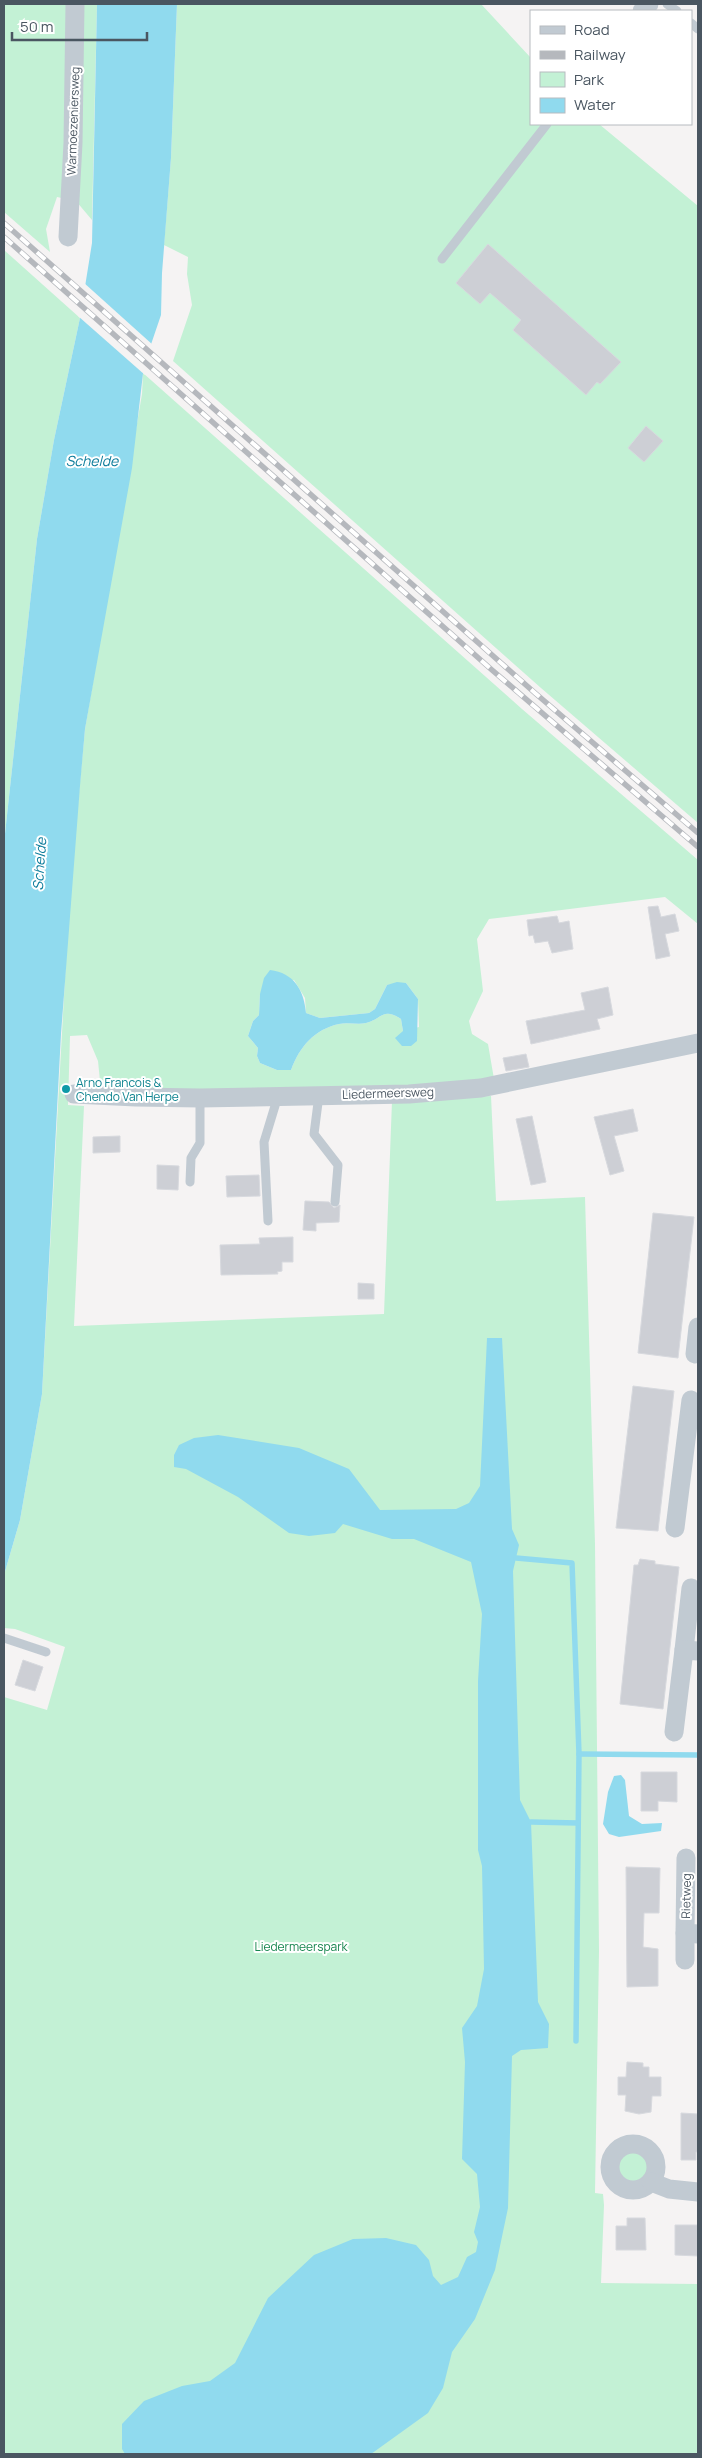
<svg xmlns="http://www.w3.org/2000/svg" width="702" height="2458" font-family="Manrope,sans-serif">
	<rect width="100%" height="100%" fill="#f5f3f3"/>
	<g fill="#c3f1d5" fill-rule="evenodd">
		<path d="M4 4H97L92 220 76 201 57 197 46 229 50 252 4 212Z"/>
		<path d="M177 4H481L531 58V124H599L698 206V823L541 688 173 361 192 305 187 274 188 257 164 245 171 158Z"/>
		<path d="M4 250 80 318 54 440 37 539 4 843Z"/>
		<path d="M143 373 522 709 698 860V924L665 897 489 919 477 939 483 991 469 1021 472 1034 488 1044 494 1079 414 1088 139 1091 113 1089 100 1081 98 1061 87 1035 70 1036 68 1105 84 1106 74 1326 384 1314 392 1101 491 1096 496 1201 585 1197 595 1544 599 1951 595 2193 603 2194 604 2205 601 2283 698 2284V2454H4V1697L47 1710 65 1647 15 1629 4 1628V1575L20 1520 42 1394 70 888 85 729 142 394ZM294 980 305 998 306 1013 320 1018 369 1013 375 1009 387 985 406 983 418 999 419 1027 403 1031 401 1019C383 1007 382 1019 366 1023 358 1025 348 1022 339 1024 315 1029 299 1047 291 1070H277L260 1063 257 1056 258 1048 248 1036 253 1021 259 1015 260 994Z"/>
		<circle cx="633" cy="2167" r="16"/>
	</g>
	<g fill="#90daee">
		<path d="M97 4H177L171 158 162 273 161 315 144 365 132 468 85 729 80 786 61 1034 42 1394 20 1520 4 1575V843L37 539 54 440 80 318 92 243Z"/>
		<path d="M270 970C294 973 304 990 306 1013L320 1018 369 1013 375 1009 387 985 397 982 406 983 418 999 417 1041 411 1046H402L395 1038 403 1031 401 1019C383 1007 382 1019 366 1023 358 1025 348 1022 339 1024 315 1029 299 1047 291 1070H277L260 1063 257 1056 258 1048 248 1036 253 1021 259 1015 260 994 264 978Z"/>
		<path d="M487 1338H502L512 1529 519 1545 513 1571 520 1800 531 1822 538 2002 549 2024 548 2048 521 2050 512 2056 508 2208 495 2270 475 2319 452 2352 443 2388 428 2413 371 2454H125L122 2449V2424L144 2401 182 2386 210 2381 235 2363 268 2298 314 2255 353 2239 386 2238 416 2245 429 2260 433 2276 441 2285 458 2277 467 2257 476 2252 478 2242 474 2232 480 2207 477 2174 462 2159 465 2062 462 2028 477 2006 484 1969 482 1866 478 1850V1681L482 1614 471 1562 414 1539H392L343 1524 335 1533 309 1536 289 1533 238 1497 186 1469 174 1467V1455L179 1445 194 1438 218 1435 299 1448 349 1469 380 1510 456 1509 469 1503 480 1486Z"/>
		<path d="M621 1775 625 1780 629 1816 642 1824 662 1823 661 1831 619 1837 609 1834 603 1824 608 1792 614 1776Z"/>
	</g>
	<path fill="#f5f3f3" d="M83 282 153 345 145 375 78 316Z"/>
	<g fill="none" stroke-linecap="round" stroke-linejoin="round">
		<g stroke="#90daee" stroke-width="5.5">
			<path d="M516 1558 572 1563 579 1754 576 2041"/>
			<path d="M579 1754 698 1755"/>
			<path d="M531 1822 578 1823"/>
		</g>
	</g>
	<g fill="#cdcfd5" stroke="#d7d9de">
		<path d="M488 244 621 362 600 384 597 382 586 395 513 330 521 320 490 293 480 304 456 283Z"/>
		<path d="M646 426 663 441 644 462 628 448Z"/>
		<path d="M658 906 661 917 675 914 679 931 665 934 670 956 656 959 648 907Z"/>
		<path d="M557 916 559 923 569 921 573 949 552 953 548 941 535 943 533 935 529 936 527 920Z"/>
		<path d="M608 987 613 1015 597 1019 600 1029 531 1044 526 1021 585 1010 581 993Z"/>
		<path d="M526 1054 529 1067 506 1071 503 1058Z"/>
		<path d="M633 1109 638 1131 614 1136 624 1171 610 1175 594 1117Z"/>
		<path d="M532 1116 546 1182 531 1185 516 1119Z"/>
		<path d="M120 1136V1152L93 1153V1137Z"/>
		<path d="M157 1165 179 1166 178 1190 157 1189Z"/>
		<path d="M259 1175 260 1196 227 1197 226 1176Z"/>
		<path d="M305 1201 329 1202 334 1208 340 1205 339 1222 316 1223V1231L303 1230Z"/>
		<path d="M653 1213 694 1217 678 1358 638 1353Z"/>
		<path d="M293 1237V1262H282V1271L277 1272 278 1274 221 1275 220 1245 260 1244 259 1238Z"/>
		<path d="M358 1283 374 1284V1299H358Z"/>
		<path d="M633 1386 674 1391 658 1531 616 1528Z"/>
		<path d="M640 1559 655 1561V1564L679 1567 663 1709 620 1704 634 1565H638Z"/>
		<path d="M23 1660 43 1667 35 1691 15 1685Z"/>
		<path d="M641 1772H677V1802L658 1801V1811H641Z"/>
		<path d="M626 1867 660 1868 659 1913H644L643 1947 658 1949V1986L627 1987Z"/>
		<path d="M627 2062 643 2063V2067H649V2077H661V2096H652L651 2112 639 2114 625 2111 626 2095H618V2077H626Z"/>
		<path d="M681 2113 698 2114V2152H696V2160H681Z"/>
		<path d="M627 2218H645L646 2250H616V2226H627Z"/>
		<path d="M675 2225H698V2256L675 2255Z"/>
	</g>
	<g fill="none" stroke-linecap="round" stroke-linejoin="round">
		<g stroke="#c1cad2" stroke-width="9">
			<path d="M667 4 677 11"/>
			<path d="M691 23 698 29"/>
			<path d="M442 259 547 124"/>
			<path d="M319 1095 314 1134 338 1165 335 1202"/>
			<path d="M190 1182 191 1158 200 1143V1098"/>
			<path d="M268 1221 264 1142 278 1096"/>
			<path d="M4 1638 46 1652"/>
		</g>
		<g stroke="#c1cad2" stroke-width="19">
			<path d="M642 11 649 4"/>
			<path d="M68 237 73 143 75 4"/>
			<path d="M74 1094 136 1097 200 1098 409 1094 481 1088 698 1043"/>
			<path d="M695 1354 698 1327"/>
			<path d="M675 1528 691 1400"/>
			<path d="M684 1650 691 1588"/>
			<path d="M674 1732 684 1650 698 1651"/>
			<path d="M686 1858 685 1933 698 1934"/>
			<path d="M685 1960V1933"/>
			<circle cx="633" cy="2167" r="23"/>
			<path d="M651 2182 669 2189 698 2192"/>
		</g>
		<g stroke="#b5b8bd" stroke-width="5.5">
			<g id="rail">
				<path d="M4 223 535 693 698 833"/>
				<path d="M4 237 492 670 698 847"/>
			</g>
		</g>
		<use href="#rail" stroke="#fff" stroke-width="4" stroke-dasharray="11" stroke-linecap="butt"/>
	</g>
	<circle fill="#0f9aa8" stroke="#fff" stroke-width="2" cx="66" cy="1089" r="5"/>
	<g text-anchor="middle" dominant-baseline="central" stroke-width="4" stroke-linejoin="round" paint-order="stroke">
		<g font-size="12" fill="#4a5661" stroke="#fff">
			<text transform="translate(73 121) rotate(-88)">Warmoezeniersweg</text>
			<text transform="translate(388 1093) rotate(-2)">Liedermeersweg</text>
			<text transform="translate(686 1896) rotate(-89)">Rietweg</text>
		</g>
		<g font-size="12" fill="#0d838f" stroke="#fff" text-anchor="start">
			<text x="76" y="1082">Arno Francois &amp;<tspan x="76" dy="14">Chendo Van Herpe</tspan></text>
		</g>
		<g font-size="12" fill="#17864f" stroke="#fff">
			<text x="301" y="1946">Liedermeerspark</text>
		</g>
		<g font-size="14" font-style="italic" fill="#0c7c9b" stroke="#fff">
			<text x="92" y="460">Schelde</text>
			<text transform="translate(39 864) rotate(-86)">Schelde</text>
		</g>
	</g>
	<rect width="702" height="2458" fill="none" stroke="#4a5661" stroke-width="10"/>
	<rect x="530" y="10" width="162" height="115" fill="#ffffff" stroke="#b7bbc0"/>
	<rect x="540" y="26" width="25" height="8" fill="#c1cad2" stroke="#b7bbc0"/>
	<text x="574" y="35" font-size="15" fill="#4a5661">Road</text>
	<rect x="540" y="51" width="25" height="8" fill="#b5b8bd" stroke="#b7bbc0"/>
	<text x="574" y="60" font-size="15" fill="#4a5661">Railway</text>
	<rect x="540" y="72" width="25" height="15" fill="#c3f1d5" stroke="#b7bbc0"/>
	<text x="574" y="85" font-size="15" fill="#4a5661">Park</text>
	<rect x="540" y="98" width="25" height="15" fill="#90daee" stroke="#b7bbc0"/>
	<text x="574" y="110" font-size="15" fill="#4a5661">Water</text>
	<path d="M12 32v8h135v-8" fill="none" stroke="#4a5661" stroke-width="2.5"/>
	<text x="20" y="32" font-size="15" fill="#4a5661" stroke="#ffffff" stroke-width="4" paint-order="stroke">50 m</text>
</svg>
